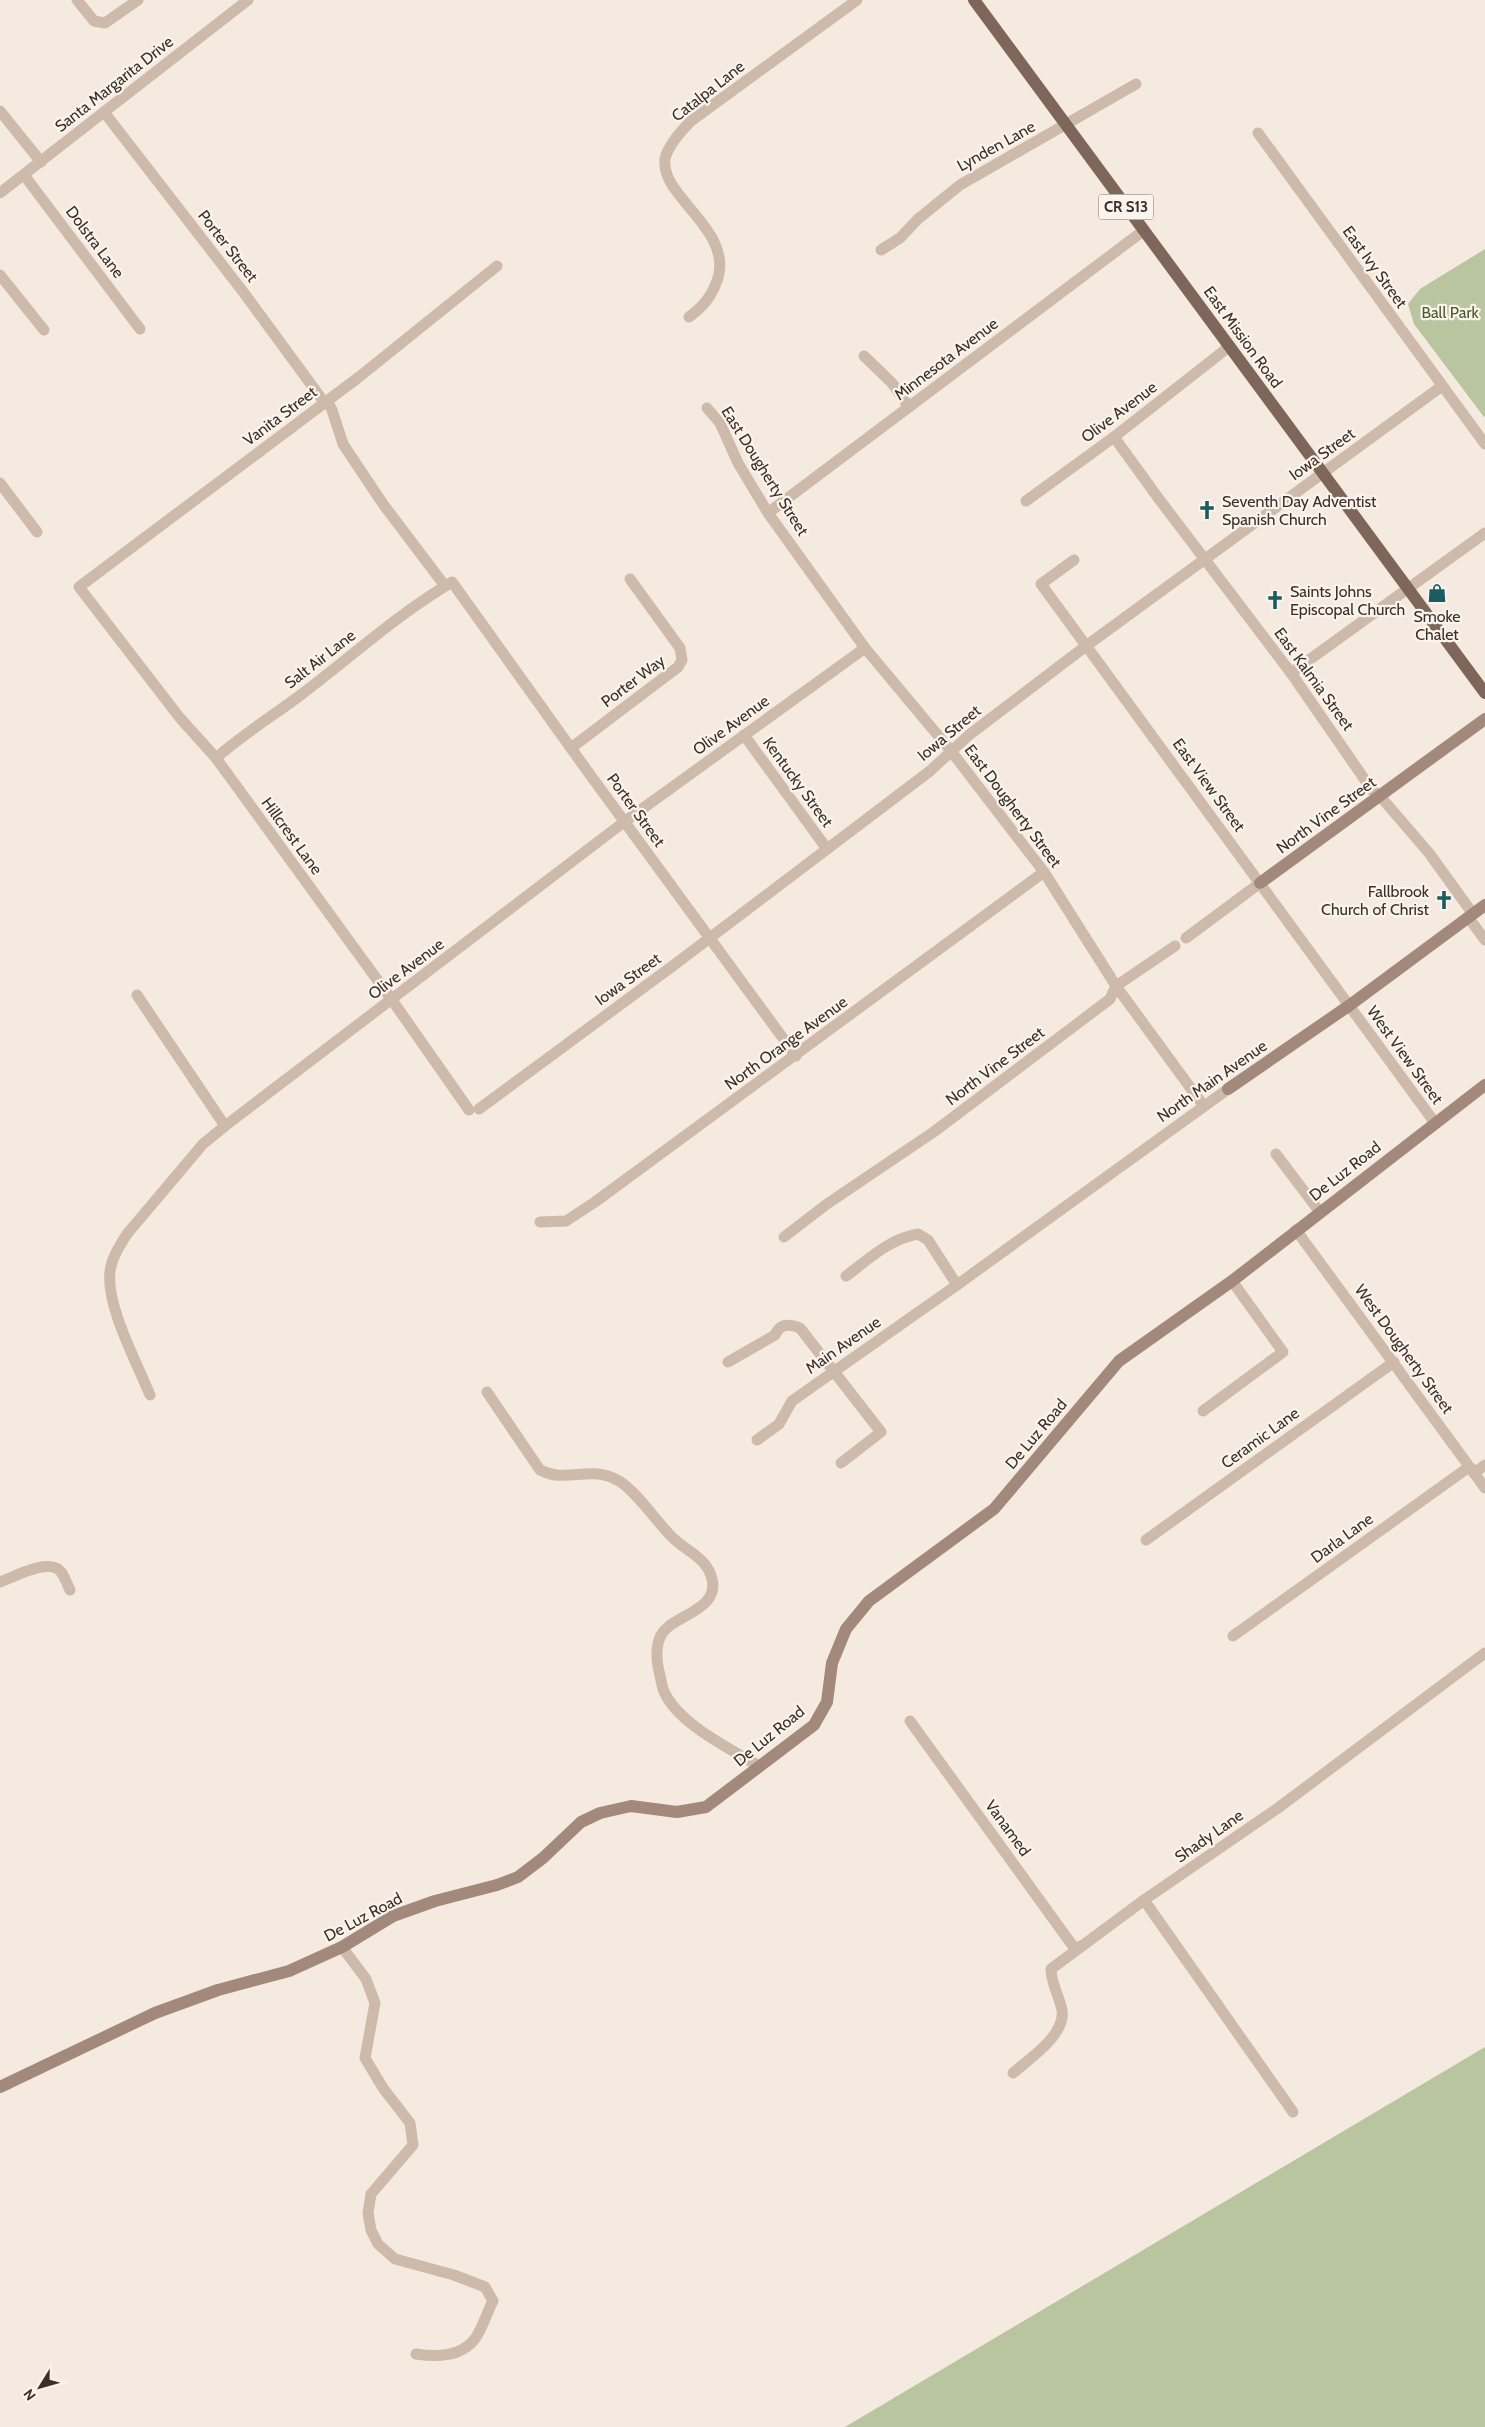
<svg xmlns="http://www.w3.org/2000/svg" width="1485" height="2427" font-family="Cabin,sans-serif">
	<rect width="100%" height="100%" fill="#f5eadf"/>
	<g fill="#b8c59e">
		<path d="M1485 249V416L1484 417 1414 324 1408 304 1420 289Z"/>
		<path d="M1485 2047V2427H845Z"/>
	</g>
	<g fill="none" stroke-linecap="round" stroke-linejoin="round">
		<g stroke="#cebaaa" stroke-width="11">
			<path d="M77 0 94 21 105 23 138 0"/>
			<path d="M0 111 41 162"/>
			<path d="M104 112 244 293 324 402"/>
			<path d="M1258 133 1485 444"/>
			<path d="M24 175 140 329"/>
			<path d="M0 193 248 0"/>
			<path d="M881 250 900 238 918 219 960 185 1136 84"/>
			<path d="M0 275 44 330"/>
			<path d="M689 317C704 306 712 296 718 278 732 228 660 197 665 159 668 145 681 131 691 121L857 0"/>
			<path d="M864 356 892 383 909 407"/>
			<path d="M327 401 332 410 343 444 383 504 445 586"/>
			<path d="M707 408 720 423 738 463 768 513 865 648 951 751 1044 872 1116 986 1203 1105"/>
			<path d="M1114 437 1159 499 1291 673 1372 790 1380 796 1429 853 1473 914"/>
			<path d="M0 483 37 532"/>
			<path d="M1026 501 1114 437 1230 346"/>
			<path d="M768 513 1143 231"/>
			<path d="M1074 560 1041 584 1435 1123"/>
			<path d="M1291 673 1485 533"/>
			<path d="M744 735 827 849"/>
			<path d="M571 748 678 667 682 660 680 648 630 579"/>
			<path d="M216 758C243 734 273 716 302 694 352 656 398 614 452 582L583 765 796 1056"/>
			<path d="M1468 917 1485 940"/>
			<path d="M1186 938 1260 883"/>
			<path d="M137 995 225 1126"/>
			<path d="M479 1109 674 965 930 771 969 735 1086 646 1442 386"/>
			<path d="M469 1110 392 1000 216 758 180 718 79 587 359 377 497 266"/>
			<path d="M1276 1154 1319 1211"/>
			<path d="M540 1222 566 1221 595 1202 1044 872"/>
			<path d="M1296 1230 1485 1488"/>
			<path d="M784 1237 827 1204 935 1131 1110 999 1116 986 1175 946"/>
			<path d="M846 1276C869 1259 889 1239 918 1234L928 1240 957 1285"/>
			<path d="M728 1362 775 1335C780 1323 790 1324 800 1328L881 1432 841 1463"/>
			<path d="M487 1392 540 1470C567 1484 591 1464 619 1481 635 1490 657 1522 671 1536 685 1551 707 1557 712 1579 719 1607 682 1614 667 1628 656 1637 656 1654 658 1667 660 1674 661 1682 663 1689 675 1722 730 1749 759 1766"/>
			<path d="M150 1395C137 1363 106 1306 110 1272 111 1259 120 1245 127 1234L203 1144 225 1126 624 822 865 648"/>
			<path d="M1203 1411 1283 1352 1232 1281"/>
			<path d="M757 1440 779 1424 792 1401 957 1285 1228 1089"/>
			<path d="M1474 1473 1485 1465"/>
			<path d="M1146 1540 1394 1362"/>
			<path d="M0 1582C14 1577 50 1557 61 1572 65 1577 67 1584 70 1590"/>
			<path d="M1233 1636 1469 1467"/>
			<path d="M910 1721 1075 1949 1081 1946"/>
			<path d="M1144 1900 1293 2112"/>
			<path d="M342 1947 366 1979 375 2003 365 2058 383 2088 410 2123 413 2145 371 2194 368 2213 371 2230 378 2244 395 2259 454 2275 485 2287 493 2301C487 2312 482 2330 474 2340 460 2357 435 2357 416 2354"/>
			<path d="M1013 2073C1029 2059 1066 2035 1062 2010 1059 1995 1051 1984 1051 1969L1144 1900 1278 1808 1485 1653"/>
		</g>
		<g stroke="#a2897b" stroke-width="12">
			<path d="M1260 883 1485 719"/>
			<path d="M1228 1089 1350 1005 1485 905"/>
			<path d="M0 2087 155 2013 218 1990 289 1971 342 1947 393 1916 435 1901 497 1885 518 1877 543 1858 581 1822 600 1813 631 1806 677 1812 706 1807 814 1725 827 1702 832 1663 846 1629 869 1601 994 1509 1119 1361 1232 1281 1485 1085"/>
		</g>
		<path stroke="#7e665a" stroke-width="12" d="M974 0 1485 693"/>
	</g>
	<defs>
		<g id="church-bare" transform="scale(1.5)"><path d="M-1.2-6h2.4v3.5h3.3v2.4h-3.3V6h-2.4V-.1h-3.3v-2.4h3.3Z" fill="#1c5c60" stroke="#fbf4ed" stroke-width="2.5" paint-order="stroke"/></g>
		<g id="shop-bare" transform="scale(1.5)"><path d="M-5-2.5h2.3a2.7 3.5 0 0 1 5.4 0H5L5.5 6h-11ZM-1.5-2.5h3a1.5 2.3 0 0 0-3 0Z" fill="#1c5c60" stroke="#fbf4ed" stroke-width="2.5" paint-order="stroke"/></g>
	</defs>
	<g fill-rule="evenodd">
		<use href="#church-bare" x="1207" y="510"/>
		<use href="#shop-bare" x="1437" y="593"/>
		<use href="#church-bare" x="1275" y="600"/>
		<use href="#church-bare" x="1444" y="900"/>
	</g>
	<g text-anchor="middle" dominant-baseline="central" stroke-width="4.5" stroke-linejoin="round" paint-order="stroke">
		<rect fill="#fbf4ed" stroke="#756a64" stroke-width="1" x="1098.5" y="194.5" width="55" height="25" rx="4"/>
		<g font-size="15" font-weight="bold" fill="#3b2f2a">
			<text x="1126" y="207">CR S13</text>
		</g>
		<g font-size="16" fill="#3b2f2a" stroke="#fbf4ed">
			<text transform="translate(114 84) rotate(-38)">Santa Margarita Drive</text>
			<text transform="translate(708 91) rotate(-38)">Catalpa Lane</text>
			<text transform="translate(996 146) rotate(-29)">Lynden Lane</text>
			<text transform="translate(95 242) rotate(53)">Dolstra Lane</text>
			<text transform="translate(228 246) rotate(52)">Porter Street</text>
			<text transform="translate(1375 267) rotate(54)">East Ivy Street</text>
			<text transform="translate(1243 337) rotate(54)">East Mission Road</text>
			<text transform="translate(946 359) rotate(-37)">Minnesota Avenue</text>
			<text transform="translate(1119 412) rotate(-37)">Olive Avenue</text>
			<text transform="translate(280 416) rotate(-37)">Vanita Street</text>
			<text transform="translate(1322 454) rotate(-36)">Iowa Street</text>
			<text transform="translate(765 471) rotate(58)">East Dougherty Street</text>
			<text transform="translate(320 659) rotate(-38)">Salt Air Lane</text>
			<text transform="translate(1314 679) rotate(54)">East Kalmia Street</text>
			<text transform="translate(633 681) rotate(-37)">Porter Way</text>
			<text transform="translate(731 725) rotate(-36)">Olive Avenue</text>
			<text transform="translate(949 733) rotate(-40)">Iowa Street</text>
			<text transform="translate(798 782) rotate(54)">Kentucky Street</text>
			<text transform="translate(1209 785) rotate(54)">East View Street</text>
			<text transform="translate(1013 806) rotate(53)">East Dougherty Street</text>
			<text transform="translate(636 810) rotate(54)">Porter Street</text>
			<text transform="translate(1326 815) rotate(-36)">North Vine Street</text>
			<text transform="translate(292 836) rotate(54)">Hillcrest Lane</text>
			<text transform="translate(406 969) rotate(-37)">Olive Avenue</text>
			<text transform="translate(628 979) rotate(-36)">Iowa Street</text>
			<text transform="translate(786 1043) rotate(-36)">North Orange Avenue</text>
			<text transform="translate(1405 1055) rotate(54)">West View Street</text>
			<text transform="translate(995 1066) rotate(-37)">North Vine Street</text>
			<text transform="translate(1212 1081) rotate(-35)">North Main Avenue</text>
			<text transform="translate(1345 1171) rotate(-38)">De Luz Road</text>
			<text transform="translate(843 1345) rotate(-35)">Main Avenue</text>
			<text transform="translate(1404 1349) rotate(54)">West Dougherty Street</text>
			<text transform="translate(1036 1434) rotate(-50)">De Luz Road</text>
			<text transform="translate(1260 1438) rotate(-36)">Ceramic Lane</text>
			<text transform="translate(1342 1538) rotate(-36)">Darla Lane</text>
			<text transform="translate(769 1736) rotate(-39)">De Luz Road</text>
			<text transform="translate(1008 1828) rotate(54)">Vanamed</text>
			<text transform="translate(1209 1836) rotate(-35)">Shady Lane</text>
			<text transform="translate(363 1917) rotate(-28)">De Luz Road</text>
		</g>
		<g font-size="16" fill="#4a5b2c" stroke="#fbf4ed">
			<text x="1450" y="312">Ball Park</text>
		</g>
		<g font-size="16" fill="#3b2f2a" stroke="#fbf4ed" text-anchor="start">
			<text x="1222" y="501">Seventh Day Adventist<tspan x="1222" dy="18">Spanish Church</tspan></text>
			<text x="1290" y="591">Saints Johns<tspan x="1290" dy="18">Episcopal Church</tspan></text>
			<text x="1437" y="616" text-anchor="middle">Smoke<tspan x="1437" dy="18">Chalet</tspan></text>
			<text x="1429" y="891" text-anchor="end">Fallbrook<tspan x="1429" dy="18">Church of Christ</tspan></text>
		</g>
	</g>
	<g transform="translate(40 2387) rotate(233)" stroke="#fbf4ed" stroke-width="4" paint-order="stroke">
	<path d="M0-4L9 19L0 12L-9 19Z" fill="#3b2f2a"/>
	<text y="-8" font-size="14" font-weight="bold" text-anchor="middle" fill="#3b2f2a">N</text>
	</g>
</svg>
